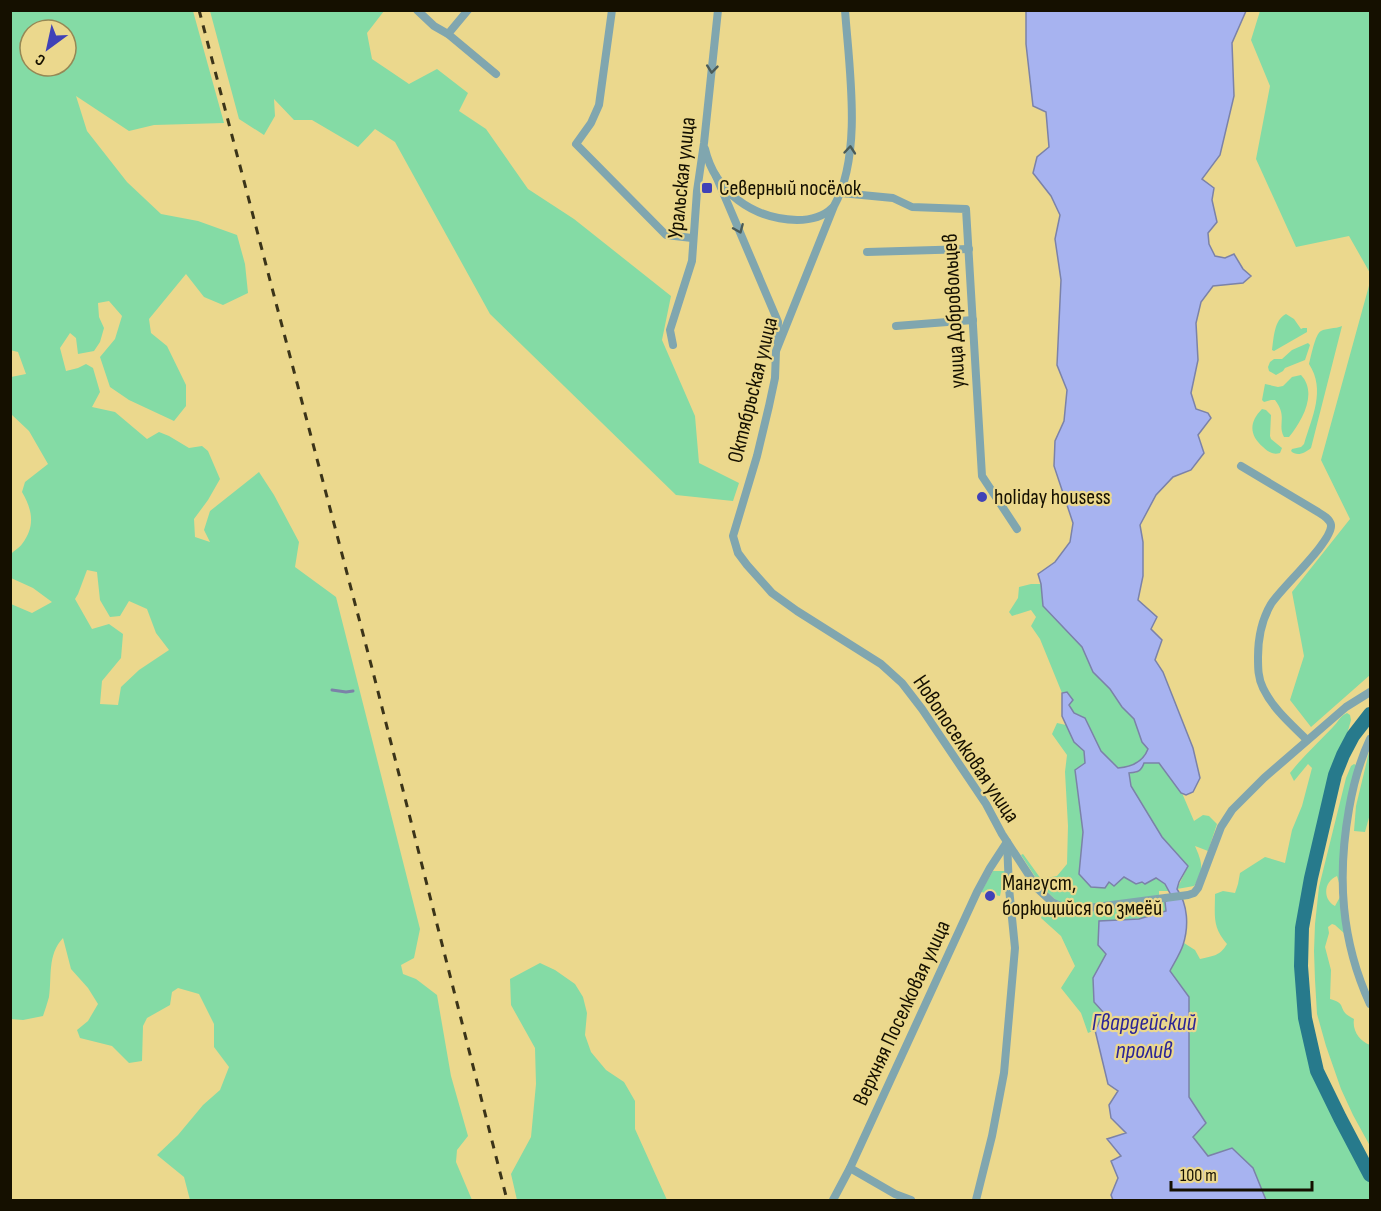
<svg xmlns="http://www.w3.org/2000/svg" width="1381" height="1211" font-family="'Sofia Sans Condensed',sans-serif">
	<rect width="100%" height="100%" fill="#ebd88d"/>
	<g fill="#84dba5" fill-rule="evenodd">
		<path d="M11 10 193 11 224 123 154 125 129 131 76 96 87 131 127 182 161 214 198 221 237 235 245 264 248 293 223 305 204 297 186 274 149 319 151 333 167 346 186 385V406L174 421 129 400 110 387 100 357 115 339 122 316 109 301 98 303 99 317 104 328 100 342 94 351 78 354 76 338 70 333 60 348 66 371 78 368 86 364 93 368 100 392 92 407 115 412 147 439 159 432 169 436 189 448 202 446 208 451 220 479 208 500 194 519 195 537 210 542 204 530 210 511 259 472 274 495 299 542 295 567 336 597 420 929 414 958 401 965 403 974 416 979 437 995 451 1076 468 1136 457 1150 456 1162 472 1200H190L184 1177 157 1155 178 1135 203 1105 220 1090 229 1067 214 1047V1024L199 994 178 988 172 992 170 1005 147 1018 143 1026 142 1061 129 1063 112 1046 80 1038 77 1030 88 1021 98 1004 88 988 71 969 63 938C47 955 52 977 49 997 47 1004 45 1010 43 1016L23 1020 11 1019V604L32 613 52 602 33 588 11 578V554C14 551 20 547 22 544 36 526 32 509 22 492L25 482 48 464 29 431 11 414V377L26 374 18 352 10 350ZM30 30H66V66H30ZM87 570 97 572 100 600 110 617 120 616 129 601 147 609 156 633 169 650 139 670 121 687 118 705 100 704 102 681 121 658 123 634 109 624 92 629 75 599 78 594Z"/>
		<path d="M210 11H384L367 33 372 59 409 84 437 69 468 93 459 111 486 129 528 189 574 219 671 296 662 340 695 416 699 463 739 483 733 501 676 495 490 314 395 142 375 129 358 147 312 120H294L274 99 275 116 264 135 239 119Z"/>
		<path d="M1260 11H1370V273L1349 236 1296 247 1256 159 1270 86 1251 40Z"/>
		<path d="M1370 282V675L1311 727 1290 700 1304 656 1292 592 1350 519 1321 460Z"/>
		<path d="M1286 314 1294 319 1301 329 1303 328H1307V332L1274 351 1272 350C1274 337 1274 320 1286 314Z"/>
		<path d="M1342 326 1311 448C1305 453 1297 457 1291 451L1292 449 1301 447 1304 444C1312 417 1326 390 1309 364 1311 357 1315 334 1321 331 1326 328 1335 329 1342 326Z"/>
		<path d="M1308 343 1310 345 1305 360 1285 368 1283 371 1276 375 1269 371 1268 367 1270 362 1274 359H1282L1292 350Z"/>
		<path d="M1301 375C1318 393 1302 421 1289 437H1284C1277 424 1288 417 1275 400H1271L1264 402 1262 400 1265 384 1278 387 1283 386 1292 377Z"/>
		<path d="M1262 409 1266 410 1271 415 1270 436 1271 439 1282 448 1280 453C1273 455 1268 452 1263 447 1249 435 1249 422 1262 409Z"/>
		<path d="M1031 584H1041L1043 606 1082 647 1093 672 1110 689 1122 707 1134 719 1142 742 1148 749C1143 762 1131 767 1118 768L1101 751 1085 718 1074 713 1069 704 1073 700 1067 692 1062 693 1040 639 1031 626 1036 617 1031 610 1012 616 1009 612 1018 598 1019 587Z"/>
		<path d="M1347 713 1350 715 1351 720 1305 884 1300 1018 1370 1181V1200H1266L1253 1168 1208 1156 1193 1137 1206 1123 1189 1097 1170 972 1184 943 1195 950 1200 959C1213 956 1220 956 1227 944 1212 927 1215 916 1215 894L1223 891 1235 893 1238 884 1240 873 1265 857 1285 863 1292 830 1302 806 1312 768 1308 764 1294 781 1290 773C1303 756 1319 742 1333 727 1338 722 1340 716 1347 713Z"/>
		<path d="M1057 723 1066 725 1074 742 1084 751 1085 763 1075 770 1083 832 1079 874 1109 882 1124 877 1142 881 1146 884 1156 878 1165 884 1169 891H1159V896L1077 907 1059 903 1042 887 1021 855 1023 854 1041 879 1057 876 1067 864 1068 826 1065 772 1067 755 1052 734Z"/>
		<path d="M1370 748V814L1365 832 1354 831 1356 806Z"/>
		<path d="M1144 763H1159L1182 793 1194 821 1203 815 1209 816 1217 824 1208 851 1195 846C1202 862 1205 871 1194 886L1177 889 1188 866 1162 837 1131 786 1129 773H1136Z"/>
		<path d="M1354 764 1356 765 1340 886 1337 876C1324 881 1322 899 1335 906L1340 897 1341 913 1345 934 1335 925 1332 924 1328 927 1329 933 1325 947 1331 970 1330 999C1345 1003 1339 1006 1346 1014 1348 1016 1351 1017 1354 1019 1352 1031 1360 1041 1370 1045V1146L1353 1115 1341 1089 1326 1046 1317 1014 1315 980 1314 951 1315 924 1319 887 1346 778 1351 766Z"/>
		<path d="M993 871H1005L1000 896 981 892Z"/>
		<path d="M1165 902 1166 911 1139 919 1099 921 1106 954 1104 1013 1095 1030 1088 1033 1081 1013 1061 988 1075 966 1061 936 1041 918 1043 913 1065 915Z"/>
		<path d="M540 963 555 970 575 984 583 997 587 1013 585 1035 591 1052 606 1070 624 1082 635 1101V1129L667 1200H517L511 1174 531 1137 536 1084 535 1048 511 1005 510 979Z"/>
	</g>
	<path fill="#a7b3f0" stroke="#7b82a8" stroke-width="1.5" d="M1026 11H1246L1232 43 1234 96 1220 155 1202 179 1214 188 1212 200 1217 222 1208 233 1209 244 1215 256 1225 258 1234 254 1243 269 1251 276 1243 283 1213 286 1201 302 1196 323 1198 360 1191 393 1196 409 1208 413 1211 418 1198 435 1204 453 1191 470 1173 477 1156 495 1140 525 1143 542V576L1138 600 1157 617 1151 629 1162 640 1155 660 1163 672 1193 748 1200 778 1193 792 1186 795 1181 793 1159 763H1144C1141 772 1137 772 1129 773L1131 786 1162 837 1188 866 1179 882 1177 889C1188 905 1189 926 1183 945 1180 954 1174 963 1170 971L1189 997V1097L1206 1123 1193 1137 1208 1156 1232 1148 1253 1168 1266 1200H1113L1111 1195 1118 1178 1111 1161 1121 1156 1107 1139 1126 1133 1111 1118 1109 1105 1118 1091 1108 1084 1095 1030 1104 1013 1094 1002 1093 978 1106 954 1098 945 1099 921 1139 919 1166 911 1165 902 1172 897 1165 884 1156 878 1145 884 1142 882 1136 884 1124 877 1114 886 1109 882 1105 888 1091 887 1079 874 1083 832 1075 770 1085 763 1084 751 1074 742 1062 716V693L1067 692 1073 700 1069 705 1074 713 1085 718 1101 751 1118 768C1131 767 1143 762 1148 749L1142 742 1134 719 1122 707 1110 689 1093 672 1082 647 1043 606 1041 584 1038 574 1055 562 1070 542 1073 523 1054 466 1055 441 1064 421 1067 390 1057 365 1061 280 1055 239 1060 215 1051 196 1033 173 1037 157 1049 147 1046 112 1033 106 1026 44Z"/>
	<g fill="none" stroke-linecap="round" stroke-linejoin="round">
		<path stroke="#7b82a8" stroke-width="3" d="M332 690 346 692 353 691"/>
		<g stroke="#80a6af" stroke-width="8">
			<path d="M417 10 434 26 448 34 496 74"/>
			<path d="M612 10 599 105 591 123 576 144 666 235 692 238"/>
			<path d="M845 10C849 68 863 154 834 206L776 351 775 378 769 406 757 456 733 536 738 553 747 565 772 593 797 611 881 664 902 683 922 709 986 804 1002 834 1038 889 1052 902 1067 909H1081L1188 895 1194 893 1198 888 1221 827 1232 810 1264 778 1346 707 1370 692"/>
			<path d="M448 34 468 10"/>
			<path d="M705 149C715 192 753 219 797 220 810 220 822 218 832 208"/>
			<path d="M716 176 776 317 778 322 777 341"/>
			<path d="M841 193 893 198 912 207 966 209 982 476 1017 529"/>
			<path d="M867 252 969 249"/>
			<path d="M896 326 973 320"/>
			<path d="M673 345 670 330 692 261 697 191 704 143 718 10"/>
			<path d="M1241 466 1318 512C1323 515 1330 519 1331 525 1333 541 1281 588 1271 604 1261 621 1258 638 1258 657 1258 668 1258 678 1263 688 1273 709 1291 724 1307 740"/>
			<path d="M1370 739C1360 760 1353 786 1349 809 1337 877 1341 941 1370 1004"/>
			<path d="M850 1168 895 1194 911 1200"/>
			<path d="M833 1200 850 1168 977 892 990 868 1007 842"/>
			<path d="M976 1200 992 1136 1004 1073 1015 948 1009 888 1007 842"/>
		</g>
		<path stroke="#277a8c" stroke-width="14" d="M1370 714 1353 736 1343 755 1335 775 1311 878 1302 928 1301 966 1305 1018 1317 1071 1340 1118 1370 1175"/>
		<path stroke="#3b3419" stroke-width="3" stroke-dasharray="8 8" stroke-linecap="butt" d="M199 10 373 672 507 1200"/>
	</g>
	<defs><path id="oneway-chevron" d="M-2-3.5L2.5 0L-2 3.5" fill="none" stroke-width="1.6" stroke-linecap="round" stroke-linejoin="round" transform="scale(1.5)"/></defs>
	<g stroke="#4a5b58">
		<use href="#oneway-chevron" transform="translate(712 69) rotate(96)"/>
		<use href="#oneway-chevron" transform="translate(850 150) rotate(-85)"/>
		<use href="#oneway-chevron" transform="translate(739 229) rotate(67)"/>
	</g>
	<g fill="#4042b7" stroke="#ebd88d" stroke-width="2">
		<rect x="701" y="182" width="12" height="12" rx="3"/>
		<circle cx="982" cy="497" r="6"/>
		<circle cx="990" cy="896" r="6"/>
	</g>
	<g text-anchor="middle" dominant-baseline="central" stroke-width="4.5" stroke-linejoin="round" paint-order="stroke">
		<g font-size="22" fill="#151000" stroke="#ebd88d">
			<text transform="translate(682 178) rotate(-84)">Уральская улица</text>
			<text transform="translate(954 311) rotate(-93)">улица Добровольцев</text>
			<text transform="translate(753 390) rotate(-76)">Октябрьская улица</text>
			<text transform="translate(966 749) rotate(56)">Новопоселковая улица</text>
			<text transform="translate(902 1013) rotate(-65)">Верхняя Поселковая улица</text>
		</g>
		<g font-size="22" fill="#151000" stroke="#ebd88d" text-anchor="start">
			<text x="719" y="188">Северный посёлок</text>
			<text x="994" y="497">holiday housess</text>
			<text x="1002" y="883">Мангуст,<tspan x="1002" dy="25">борющийся со змеёй</tspan></text>
		</g>
		<g font-size="24" font-style="italic" fill="#2c2596" stroke="#ebd88d">
			<text x="1144" y="1022">Гвардейский<tspan x="1144" dy="28">пролив</tspan></text>
		</g>
	</g>
	<rect width="1381" height="1211" fill="none" stroke="#151000" stroke-width="24"/>
	<g transform="translate(48 48) rotate(213)"><circle r="28" fill="#ebd88d" stroke="#958855" stroke-width="1.5"/>
	<path d="M0-4.5L10 22L0 15L-10 22Z" fill="#4042b7"/>
	<text y="-9" font-size="16" font-weight="bold" text-anchor="middle" fill="#151000">С</text>
	</g>
	<path d="M1171 1181v9h141v-9" fill="none" stroke="#151000" stroke-width="3"/>
	<text x="1180" y="1181" font-size="18" fill="#151000" stroke="#ebd88d" stroke-width="4.5" paint-order="stroke">100 m</text>
</svg>
